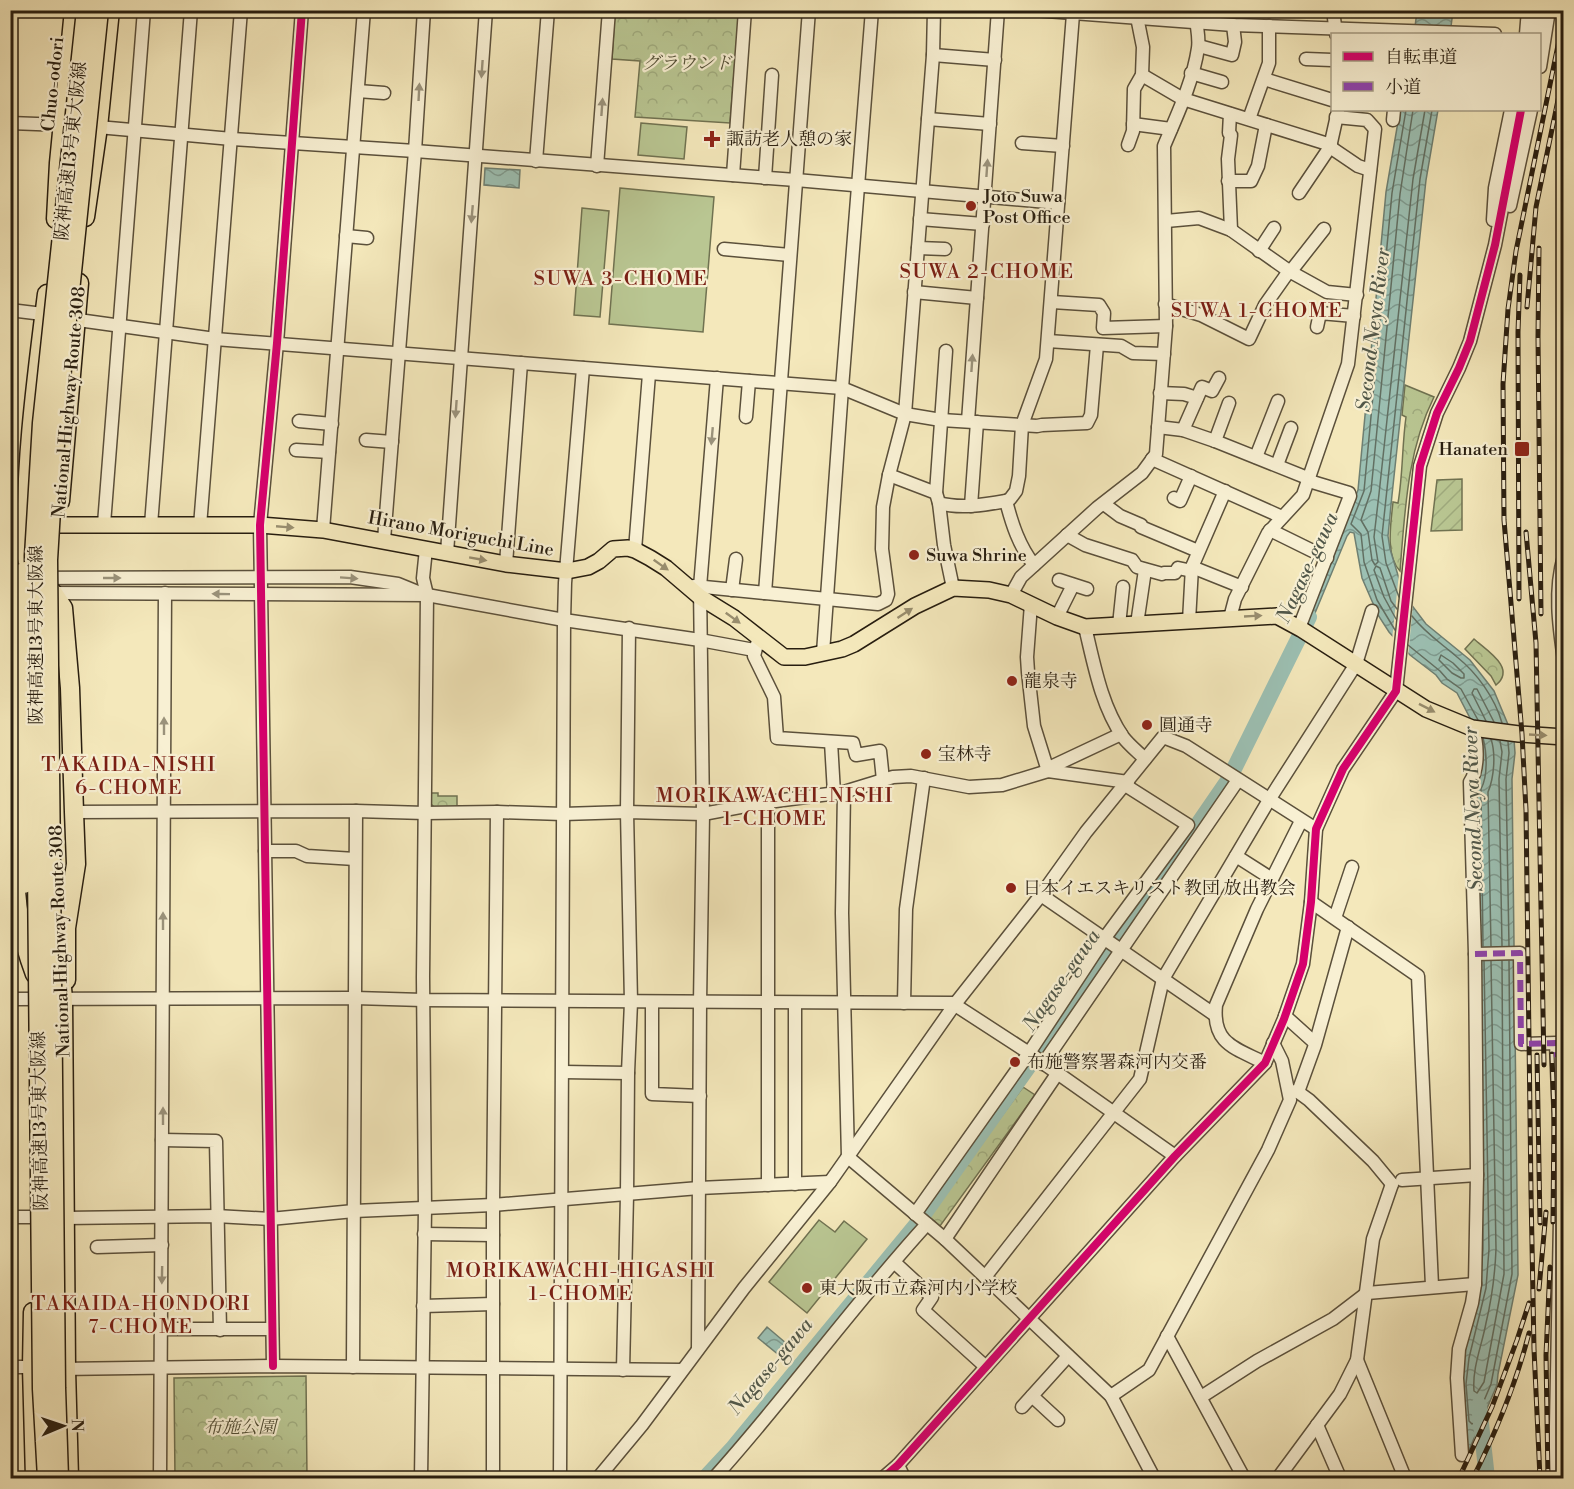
<svg xmlns="http://www.w3.org/2000/svg" width="1574" height="1489" font-family="'Libre Bodoni','Noto Serif JP',serif">
	<defs>
		<pattern id="park-crowns" width="20" height="18" patternUnits="userSpaceOnUse" patternTransform="scale(1.5)"><rect width="20" height="18" fill="#b9c692"/><path d="M2 6a3 3 0 1 1 6 0M12 15a3 3 0 1 1 6 0" fill="none" stroke="#9faa7d"/></pattern>
		<pattern id="garden-furrows" width="10" height="10" patternUnits="userSpaceOnUse" patternTransform="scale(1.5)"><rect width="10" height="10" fill="#b9c692"/><path d="M-1 1l2-2M0 10L10 0M9 11l2-2" fill="none" stroke="#9faa7d"/></pattern>
		<pattern id="water-waves" width="16" height="10" patternUnits="userSpaceOnUse" patternTransform="scale(1.5)"><rect width="16" height="10" fill="#9cc0b3"/><path d="M0 5q4-4 8 0t8 0" fill="none" stroke="#7f9b90"/></pattern>
	</defs>
	<rect width="100%" height="100%" fill="#f4e8bb"/>
	<filter id="stains"><feTurbulence type="fractalNoise" baseFrequency=".00333" numOctaves="4"/><feColorMatrix values="0 0 0 0 .2 0 0 0 0 .09 0 0 0 0 .02 0 0 0 .5 -.17"/></filter>
	<radialGradient id="worn" r=".72"><stop offset=".6" stop-color="#630" stop-opacity="0"/><stop offset="1" stop-color="#630" stop-opacity=".3"/></radialGradient>
	<g fill="#b9c692" stroke="#707251" stroke-width="1.5">
		<path d="M641 123 687 127 684 159 638 155Z"/>
		<path d="M620 188 714 197 703 332 609 324Z"/>
		<path d="M582 208 609 211 600 317 574 315Z"/>
		<path d="M819 1220 835 1232 844 1221 867 1239 807 1313 769 1282Z"/>
	</g>
	<g fill="url(#park-crowns)" stroke="#707251" stroke-width="1.5">
		<path d="M615 11H739L730 123 635 117 640 61 612 59Z"/>
		<path d="M1405 385 1434 397C1407 451 1405 511 1400 571 1385 556 1391 522 1393 502L1398 503C1403 474 1402 445 1406 417L1402 415Z"/>
		<path d="M1474 639C1486 650 1517 668 1496 685L1491 676 1465 649Z"/>
		<path d="M431 793H438V796H457V808L436 809 431 804Z"/>
		<path d="M1023 1087 1035 1095 940 1226 928 1216Z"/>
		<path d="M306 1376 307 1478H175L174 1378Z"/>
	</g>
	<path fill="url(#garden-furrows)" stroke="#707251" stroke-width="1.5" d="M1462 479V530L1431 531 1437 480Z"/>
	<g fill="url(#water-waves)" stroke="#6e7f72" stroke-width="1.5">
		<path d="M1417 11H1453L1450 34 1415 27Z"/>
		<path d="M1400 110H1438L1426 180 1392 495 1388 536 1390 549 1404 595 1426 624 1470 660 1494 691 1514 739 1515 753 1512 779 1518 1275 1498 1374 1497 1385 1466 1457 1460 1385 1464 1356 1480 1287 1483 1249 1475 785 1478 781 1479 773 1472 722 1457 693 1442 683 1436 675 1410 655 1389 632 1378 615 1362 578 1354 533 1350 532 1347 536 1308 630 1303 627 1358 490 1386 192Z"/>
		<path d="M485 168 520 170 519 188 484 185Z"/>
		<path d="M767 1327 793 1349 785 1360 758 1338Z"/>
	</g>
	<path fill="#f4e8bb" d="M1399 573 1407 593 1413 604 1408 657 1392 640Z"/>
	<g fill="none" stroke-linecap="round" stroke-linejoin="round">
		<g stroke="#626f62" stroke-width="1.5">
			<path d="M1413 110 1400 194 1371 491 1361 520 1368 532 1372 560 1375 565 1378 562 1374 537 1379 494 1413 179 1425 110"/>
			<path d="M1399 597 1386 563 1382 536 1420 179 1432 110"/>
			<path d="M1412 616C1425 633 1441 643 1457 657 1477 673 1495 698 1502 723"/>
			<path d="M1396 619 1384 597 1374 570 1376 566 1380 568 1391 601 1397 609"/>
			<path d="M1395 630 1377 600 1364 562 1361 534 1351 524 1364 491 1392 193 1406 110"/>
			<path d="M1408 645 1440 671 1447 679 1461 689 1478 720"/>
			<path d="M1441 655 1453 663 1464 674V678H1461L1452 673 1439 660Z"/>
			<path d="M1486 721 1472 693 1474 689H1477L1494 722"/>
			<path d="M1483 738C1487 753 1488 776 1481 789L1483 946"/>
			<path d="M1491 739C1496 754 1494 778 1488 792L1491 946"/>
			<path d="M1500 741 1502 752 1499 779 1502 946"/>
			<path d="M1508 742 1509 753 1506 779 1509 946"/>
			<path d="M1484 961 1489 1249 1486 1288 1469 1358 1466 1384 1469 1421 1472 1424 1475 1422 1491 1384 1512 1274 1509 961"/>
			<path d="M1491 961 1496 1249C1495 1274 1492 1298 1486 1323 1482 1345 1472 1368 1474 1391L1477 1393 1484 1382 1504 1274 1502 961"/>
		</g>
		<g stroke="#9cc0b3" stroke-width="16">
			<path d="M1479 1405 1487 1478"/>
			<path d="M705 1478 732 1449 916 1225 1117 942 1229 779 1309 617"/>
		</g>
		<g stroke="#5b503b" stroke-width="15">
			<g id="minor">
				<path d="M1033 10 1233 25 1495 34"/>
				<path d="M1333 10 1336 34"/>
				<path d="M1526 34 1528 10"/>
				<path d="M1536 34 1538 10"/>
				<path d="M1199 46 1232 55 1235 42 1233 25"/>
				<path d="M933 55 995 60"/>
				<path d="M1306 59 1332 60"/>
				<path d="M1540 67 1549 10"/>
				<path d="M1191 73 1222 82"/>
				<path d="M1142 75 1183 99 1331 145"/>
				<path d="M1264 79 1332 100"/>
				<path d="M358 91 384 93"/>
				<path d="M1230 114 1229 133 1231 135 1228 159 1231 230"/>
				<path d="M928 119 990 124"/>
				<path d="M1249 119 1269 63V26"/>
				<path d="M1393 120 1394 110"/>
				<path d="M10 123 63 125"/>
				<path d="M1133 124 1171 129"/>
				<path d="M98 127 232 139 415 151 796 180 1058 203"/>
				<path d="M1022 143 1063 146"/>
				<path d="M1128 145 1133 131 1134 89 1142 75 1143 47 1136 12"/>
				<path d="M1330 147 1358 166 1370 170"/>
				<path d="M536 161 548 10"/>
				<path d="M597 166 609 10"/>
				<path d="M733 175 745 10"/>
				<path d="M765 178 772 75"/>
				<path d="M1228 181H1251L1258 166 1266 125"/>
				<path d="M1299 193 1330 147 1338 111"/>
				<path d="M1510 206 1531 110"/>
				<path d="M920 219 983 224"/>
				<path d="M1493 220 1495 188 1511 110"/>
				<path d="M1166 221 1199 218 1231 230 1289 271 1327 292 1357 295"/>
				<path d="M346 236 367 238"/>
				<path d="M918 248 945 249"/>
				<path d="M724 249 790 255"/>
				<path d="M1259 251 1274 228"/>
				<path d="M1291 271 1324 229"/>
				<path d="M914 292 977 298"/>
				<path d="M1052 302 1099 305 1104 313 1103 328 1166 326"/>
				<path d="M1165 304 1201 315 1249 339 1265 305 1289 271"/>
				<path d="M10 310 51 315"/>
				<path d="M71 319 215 339 842 388 905 414 941 420 1037 426 1042 425 1087 423 1091 415 1097 345"/>
				<path d="M1317 327 1320 313 1354 316"/>
				<path d="M1048 341 1121 346 1133 353 1164 354"/>
				<path d="M1160 393 1184 394 1197 398"/>
				<path d="M746 417 749 381"/>
				<path d="M299 421 332 424"/>
				<path d="M968 421 998 10"/>
				<path d="M1158 427 1183 430 1215 441 1310 479"/>
				<path d="M1183 430 1202 387 1212 391 1219 378"/>
				<path d="M366 440 392 442"/>
				<path d="M1215 441 1229 403"/>
				<path d="M296 450 329 452"/>
				<path d="M1256 457 1278 401"/>
				<path d="M1152 459 1282 517"/>
				<path d="M1277 465 1291 428"/>
				<path d="M889 475 936 493 939 503C960 509 984 505 1006 501L1010 499 1016 491 1019 476 1022 425 1046 359 1073 14"/>
				<path d="M936 493 946 351"/>
				<path d="M1174 498 1180 501 1191 476"/>
				<path d="M1006 501C1012 524 1019 546 1034 565"/>
				<path d="M939 503 944 545 953 588"/>
				<path d="M1104 504 1120 516 1141 525V527L1198 551"/>
				<path d="M971 506 977 422"/>
				<path d="M104 524 144 10"/>
				<path d="M151 525 191 10"/>
				<path d="M200 526 241 10"/>
				<path d="M323 530 364 10"/>
				<path d="M1270 530 1327 558"/>
				<path d="M1067 535 1085 545 1132 560 1137 567 1162 574 1164 573H1175L1178 568 1192 571"/>
				<path d="M384 540 415 151 424 10"/>
				<path d="M635 550 649 374"/>
				<path d="M447 553 486 10"/>
				<path d="M1564 556C1554 590 1559 626 1564 660"/>
				<path d="M506 564 521 363"/>
				<path d="M1192 567 1242 587"/>
				<path d="M10 578 350 577 398 584 425 595"/>
				<path d="M1059 580 1087 589"/>
				<path d="M694 586 878 604 886 600 888 594 882 549 883 507 889 475 905 414 933 55 934 10"/>
				<path d="M732 590 736 559"/>
				<path d="M49 593 427 595 564 620 700 640 754 650"/>
				<path d="M765 593 809 10"/>
				<path d="M1011 595 1021 577 1097 508 1142 473 1156 454 1166 326 1164 146C1177 115 1193 82 1198 48 1200 36 1195 23 1196 10"/>
				<path d="M1031 604 1027 657 1028 672 1034 726 1048 771"/>
				<path d="M1057 617 1073 585"/>
				<path d="M1230 618 1235 599 1268 533 1303 495 1348 364 1375 129 1367 120 1336 117"/>
				<path d="M1189 621 1192 567 1225 491"/>
				<path d="M1137 624 1145 570"/>
				<path d="M1119 625 1123 587"/>
				<path d="M1085 627C1094 664 1101 705 1123 737 1129 745 1138 752 1145 759"/>
				<path d="M1299 628 1350 496 1349 493 1309 481"/>
				<path d="M757 644 754 656 774 697 777 738 853 743 856 755 880 751 883 780"/>
				<path d="M823 653 842 388 872 10"/>
				<path d="M831 742 834 793"/>
				<path d="M1048 771 1128 782"/>
				<path d="M844 792 842 913 848 1157 945 1239 1111 1396 1154 1478"/>
				<path d="M768 802V1185"/>
				<path d="M74 812 356 811 425 813 497 812 563 814 627 812 703 814 768 802 844 792 893 777 911 776 969 787 1002 785 1048 771 1053 766 1121 734"/>
				<path d="M265 851H296L307 856 355 859"/>
				<path d="M1236 856 1272 879"/>
				<path d="M1041 895 1215 1015"/>
				<path d="M1311 902 1418 976 1432 1286"/>
				<path d="M1335 918 1352 867"/>
				<path d="M1475 954 1520 953 1521 1044 1556 1043 1561 1168 1555 1478"/>
				<path d="M10 999 355 998 423 1000 952 1003 1029 1053 1175 1156"/>
				<path d="M652 1002V1094L700 1096"/>
				<path d="M795 1003V1184"/>
				<path d="M904 1003 906 909 924 778"/>
				<path d="M1285 1016 1315 1043"/>
				<path d="M1265 1063C1235 1048 1212 1044 1216 1005L1257 909 1301 821"/>
				<path d="M1043 1064 1238 780"/>
				<path d="M563 1072 628 1073"/>
				<path d="M1290 1091 1298 1092 1309 1100 1373 1161 1392 1184"/>
				<path d="M1298 1092 1315 1045 1348 927"/>
				<path d="M162 1140 216 1141 220 1330"/>
				<path d="M1402 1180 1477 1175"/>
				<path d="M915 1214 1029 1053 1104 939 1188 825 1125 785"/>
				<path d="M10 1217H35"/>
				<path d="M65 1218 216 1216 270 1219 354 1211 493 1205 699 1188 830 1182"/>
				<path d="M424 1234 493 1235"/>
				<path d="M945 1239 1057 1074"/>
				<path d="M97 1247 162 1245"/>
				<path d="M894 1262 932 1297 923 1310 986 1367"/>
				<path d="M985 1277 1140 1079 1163 979 1269 800 1356 664 1372 611"/>
				<path d="M423 1306 493 1304"/>
				<path d="M161 1329H272"/>
				<path d="M1167 1336 1244 1478"/>
				<path d="M698 1349 700 1003 703 814 700 587 717 378"/>
				<path d="M1357 1360 1405 1478"/>
				<path d="M273 1366 260 525 277 343 302 10"/>
				<path d="M10 1367H39"/>
				<path d="M353 1367 356 811"/>
				<path d="M60 1369 273 1366 682 1370"/>
				<path d="M623 1370 627 1195 628 1073 631 1002 627 812 629 628"/>
				<path d="M1032 1396 1058 1420"/>
				<path d="M1111 1396 1149 1370 1268 1150 1290 1100 1282 1061 1273 1043"/>
				<path d="M1201 1397 1257 1361 1333 1319 1367 1293 1475 1284"/>
				<path d="M1022 1407 1068 1356"/>
				<path d="M1317 1425 1340 1478"/>
				<path d="M1462 1455 1457 1378 1459 1349 1472 1303 1475 1284 1477 1175 1475 954 1470 782C1479 769 1478 742 1472 728"/>
				<path d="M898 1465 904 1478"/>
				<path d="M160 1478 165 593"/>
				<path d="M421 1478 425 1209 423 977 427 595 423 578 426 549"/>
				<path d="M493 1478V1205L497 812"/>
				<path d="M560 1478 564 620 565 583 583 368"/>
				<path d="M598 1478 642 1425 744 1288 830 1182 955 1004 1041 895 1086 832 1163 737 1186 746 1316 829"/>
				<path d="M714 1478C788 1396 852 1306 927 1224"/>
				<path d="M883 1478 898 1465 1175 1156 1265 1063 1284 1019 1303 964 1311 902 1316 829 1343 769 1396 691 1420 466 1437 413 1459 368 1470 341 1495 245 1521 110"/>
				<path d="M1278 1478 1340 1394 1357 1360 1373 1239 1392 1184"/>
			</g>
		</g>
		<g stroke="#281e10" stroke-width="18">
			<path id="major" d="M10 527 26 525H260L323 530 506 564 567 571 588 567 599 561 613 549 628 548 635 550 650 558 666 568 700 597 734 618 784 657H805L842 649 854 644 915 606 953 588 989 590 1011 595 1057 617 1085 627 1277 616 1301 629 1426 709 1472 728 1519 734 1564 737"/>
		</g>
		<g stroke="#281e10" stroke-width="21">
			<g id="highway">
				<path d="M85 217 98 127 110 10"/>
				<path d="M56 219 59 163 74 10"/>
				<path d="M60 501 79 283"/>
				<path d="M27 559C24 471 36 381 47 294"/>
				<path d="M53 593 63 608 70 688 74 812 76 864 66 928V980"/>
				<path d="M15 862C15 904 20 934 35 974"/>
				<path d="M60 966 63 999 66 1369 69 1478"/>
				<path d="M33 1312 32 1367 35 1478"/>
			</g>
		</g>
		<use href="#minor" stroke="#f8f0d3" stroke-width="12"/>
		<use href="#major" stroke="#f4e8bb" stroke-width="15"/>
		<use href="#highway" stroke="#f4e8bb" stroke-width="18"/>
		<g stroke="#281e10" stroke-width="5">
			<g id="rail">
				<path d="M1539 248 1538 337 1541 614"/>
				<path d="M1527 307 1536 207 1564 71"/>
				<path d="M1526 532 1536 643 1544 1065"/>
				<path d="M1519 599 1518 332 1520 275"/>
				<path d="M1552 1054 1554 1114 1553 1222"/>
				<path d="M1537 1055 1540 1223"/>
				<path d="M1539 1289 1546 1212"/>
				<path d="M1459 1478 1492 1407 1517 1340 1529 1303"/>
				<path d="M1473 1478C1496 1432 1516 1384 1529 1333"/>
				<path d="M1540 1478 1534 1349 1531 1192 1526 810 1522 734 1504 520 1503 384 1508 309 1516 251 1564 16"/>
				<path d="M1548 1478 1546 1355 1550 1267"/>
			</g>
		</g>
		<use href="#rail" stroke="#f8f0d3" stroke-width="3" stroke-dasharray="9" stroke-linecap="butt"/>
		<g stroke="#281e10" stroke-width="21" stroke-linecap="butt">
			<g id="highway-bridge">
				<path d="M24 884 20 709V620L25 571"/>
				<path d="M47 1478 42 1389 34 556 42 423 86 10"/>
				<path d="M59 1478 56 1388 48 560 56 427 99 10"/>
			</g>
		</g>
		<use href="#highway-bridge" stroke="#f4e8bb" stroke-width="18"/>
		<path stroke="#8e44ad" stroke-width="6" stroke-dasharray="12 6" stroke-linecap="butt" d="M1475 954 1520 953 1521 1044 1556 1043 1557 1057"/>
		<g stroke="#f8f0d3" stroke-width="11">
			<g id="cycleway">
				<path d="M273 1366 260 525 277 343 302 10"/>
				<path d="M883 1478 898 1465 1175 1156 1265 1063 1284 1019 1303 964 1311 902 1316 829 1343 769 1396 691 1420 466 1437 413 1459 368 1470 341 1495 245 1521 110"/>
			</g>
		</g>
		<use href="#cycleway" stroke="#d6006c" stroke-width="8"/>
	</g>
	<defs><path id="oneway-solid" d="M-6-.8H1V-3.2L6.5 0L1 3.2V.8H-6Z" transform="scale(1.5)"/></defs>
	<g fill="#9a927b">
		<use href="#oneway-solid" transform="translate(482 69) rotate(94)"/>
		<use href="#oneway-solid" transform="translate(419 92) rotate(-87)"/>
		<use href="#oneway-solid" transform="translate(602 107) rotate(-86)"/>
		<use href="#oneway-solid" transform="translate(987 168) rotate(-86)"/>
		<use href="#oneway-solid" transform="translate(472 214) rotate(95)"/>
		<use href="#oneway-solid" transform="translate(972 363) rotate(-86)"/>
		<use href="#oneway-solid" transform="translate(456 409) rotate(94)"/>
		<use href="#oneway-solid" transform="translate(712 436) rotate(95)"/>
		<use href="#oneway-solid" transform="translate(112 578)"/>
		<use href="#oneway-solid" transform="translate(349 578) rotate(4)"/>
		<use href="#oneway-solid" transform="translate(221 594) rotate(-179)"/>
		<use href="#oneway-solid" transform="translate(164 726) rotate(-90)"/>
		<use href="#oneway-solid" transform="translate(163 921) rotate(-90)"/>
		<use href="#oneway-solid" transform="translate(163 1116) rotate(-90)"/>
		<use href="#oneway-solid" transform="translate(162 1275) rotate(91)"/>
	</g>
	<g fill="#988d6e">
		<use href="#oneway-solid" transform="translate(285 527) rotate(5)"/>
		<use href="#oneway-solid" transform="translate(478 559) rotate(10)"/>
		<use href="#oneway-solid" transform="translate(661 565) rotate(35)"/>
		<use href="#oneway-solid" transform="translate(905 613) rotate(-33)"/>
		<use href="#oneway-solid" transform="translate(1253 616) rotate(-3)"/>
		<use href="#oneway-solid" transform="translate(733 618) rotate(36)"/>
		<use href="#oneway-solid" transform="translate(1427 708) rotate(27)"/>
		<use href="#oneway-solid" transform="translate(1538 735) rotate(3)"/>
	</g>
	<g fill="#8f2418" stroke="#f8f0d3" stroke-width="2">
		<path d="M709 130h6v6h6v6h-6v6h-6v-6h-6v-6h6z"/>
		<circle cx="971" cy="206" r="6"/>
		<rect x="1514" y="441" width="16" height="16" rx="3"/>
		<circle cx="914" cy="555" r="6"/>
		<circle cx="1012" cy="681" r="6"/>
		<circle cx="1147" cy="725" r="6"/>
		<circle cx="926" cy="754" r="6"/>
		<circle cx="1011" cy="888" r="6"/>
		<circle cx="1015" cy="1062" r="6"/>
		<circle cx="807" cy="1288" r="6"/>
	</g>
	<g text-anchor="middle" dominant-baseline="central" stroke-width="4.5" stroke-linejoin="round" paint-order="stroke">
		<g font-size="18" font-style="italic" fill="#545037" stroke="#f8f0d3">
			<text x="687" y="63">グラウンド</text>
			<text x="240" y="1427">布施公園</text>
		</g>
		<g font-size="18" fill="#281e10" stroke="#f8f0d3">
			<text transform="translate(53 84) rotate(-84)">Chuo-odori</text>
			<text transform="translate(71 151) rotate(-84)">阪神高速13号東大阪線</text>
			<text transform="translate(69 402) rotate(-85)">National Highway Route 308</text>
			<text transform="translate(461 534) rotate(10)">Hirano Moriguchi Line</text>
			<text transform="translate(36 635) rotate(-90)">阪神高速13号東大阪線</text>
			<text transform="translate(60 941) rotate(-92)">National Highway Route 308</text>
			<text transform="translate(40 1121) rotate(-91)">阪神高速13号東大阪線</text>
		</g>
		<g font-size="18" fill="#281e10" stroke="#f8f0d3" text-anchor="start">
			<text x="726" y="139">諏訪老人憩の家</text>
			<text x="983" y="196">Joto Suwa<tspan x="983" dy="21">Post Office</tspan></text>
			<text x="1508" y="449" text-anchor="end">Hanaten</text>
			<text x="926" y="555">Suwa Shrine</text>
			<text x="1024" y="681">龍泉寺</text>
			<text x="1159" y="725">圓通寺</text>
			<text x="938" y="754">宝林寺</text>
			<text x="1023" y="888">日本イエスキリスト教団 放出教会</text>
			<text x="1027" y="1062">布施警察署森河内交番</text>
			<text x="819" y="1288">東大阪市立森河内小学校</text>
		</g>
		<g font-size="20" letter-spacing="1.5" fill="#7a1f14" stroke="#f8f0d3">
			<text x="987" y="272">SUWA 2-CHOME</text>
			<text x="621" y="279">SUWA 3-CHOME</text>
			<text x="1257" y="311">SUWA 1-CHOME</text>
			<text x="129" y="765">TAKAIDA-NISHI<tspan x="129" dy="23">6-CHOME</tspan></text>
			<text x="775" y="796">MORIKAWACHI-NISHI<tspan x="775" dy="23">1-CHOME</tspan></text>
			<text x="581" y="1271">MORIKAWACHI-HIGASHI<tspan x="581" dy="23">1-CHOME</tspan></text>
			<text x="141" y="1304">TAKAIDA-HONDORI<tspan x="141" dy="23">7-CHOME</tspan></text>
		</g>
		<g font-size="20" font-style="italic" fill="#515749" stroke="#f8f0d3">
			<text transform="translate(1374 330) rotate(-83)">Second Neya River</text>
			<text transform="translate(1308 568) rotate(-65)">Nagase-gawa</text>
			<text transform="translate(1474 809) rotate(-92)">Second Neya River</text>
			<text transform="translate(1062 981) rotate(-55)">Nagase-gawa</text>
			<text transform="translate(771 1367) rotate(-50)">Nagase-gawa</text>
		</g>
	</g>
	<rect width="1574" height="1489" fill="none" stroke="#f4e8bb" stroke-width="36"/>
	<rect x="12" y="12" width="1550" height="1465" fill="none" stroke="#281e10" stroke-width="3"/>
	<rect x="18" y="18" width="1538" height="1453" fill="none" stroke="#281e10" stroke-width="1.5"/>
	<rect x="1331" y="33" width="210" height="78" fill="#f8f0d3" stroke="#a59c85" stroke-width="1.5"/>
	<rect x="1343" y="52" width="30" height="9" fill="#d6006c" stroke="#a59c85" stroke-width="1.5"/>
	<text x="1385" y="63" font-size="18" fill="#281e10">自転車道</text>
	<rect x="1343" y="82" width="30" height="9" fill="#8e44ad" stroke="#a59c85" stroke-width="1.5"/>
	<text x="1385" y="93" font-size="18" fill="#281e10">小道</text>
	<g transform="translate(63 1426) rotate(88)" stroke="#f8f0d3" stroke-width="4.5" paint-order="stroke">
	<path d="M0-4.5L10 22L0 15L-10 22Z" fill="#281e10"/>
	<text y="-9" font-size="16" font-weight="bold" text-anchor="middle" fill="#281e10">N</text>
	</g>
	<rect width="100%" height="100%" filter="url(#stains)"/>
	<rect width="100%" height="100%" fill="url(#worn)"/>
</svg>
